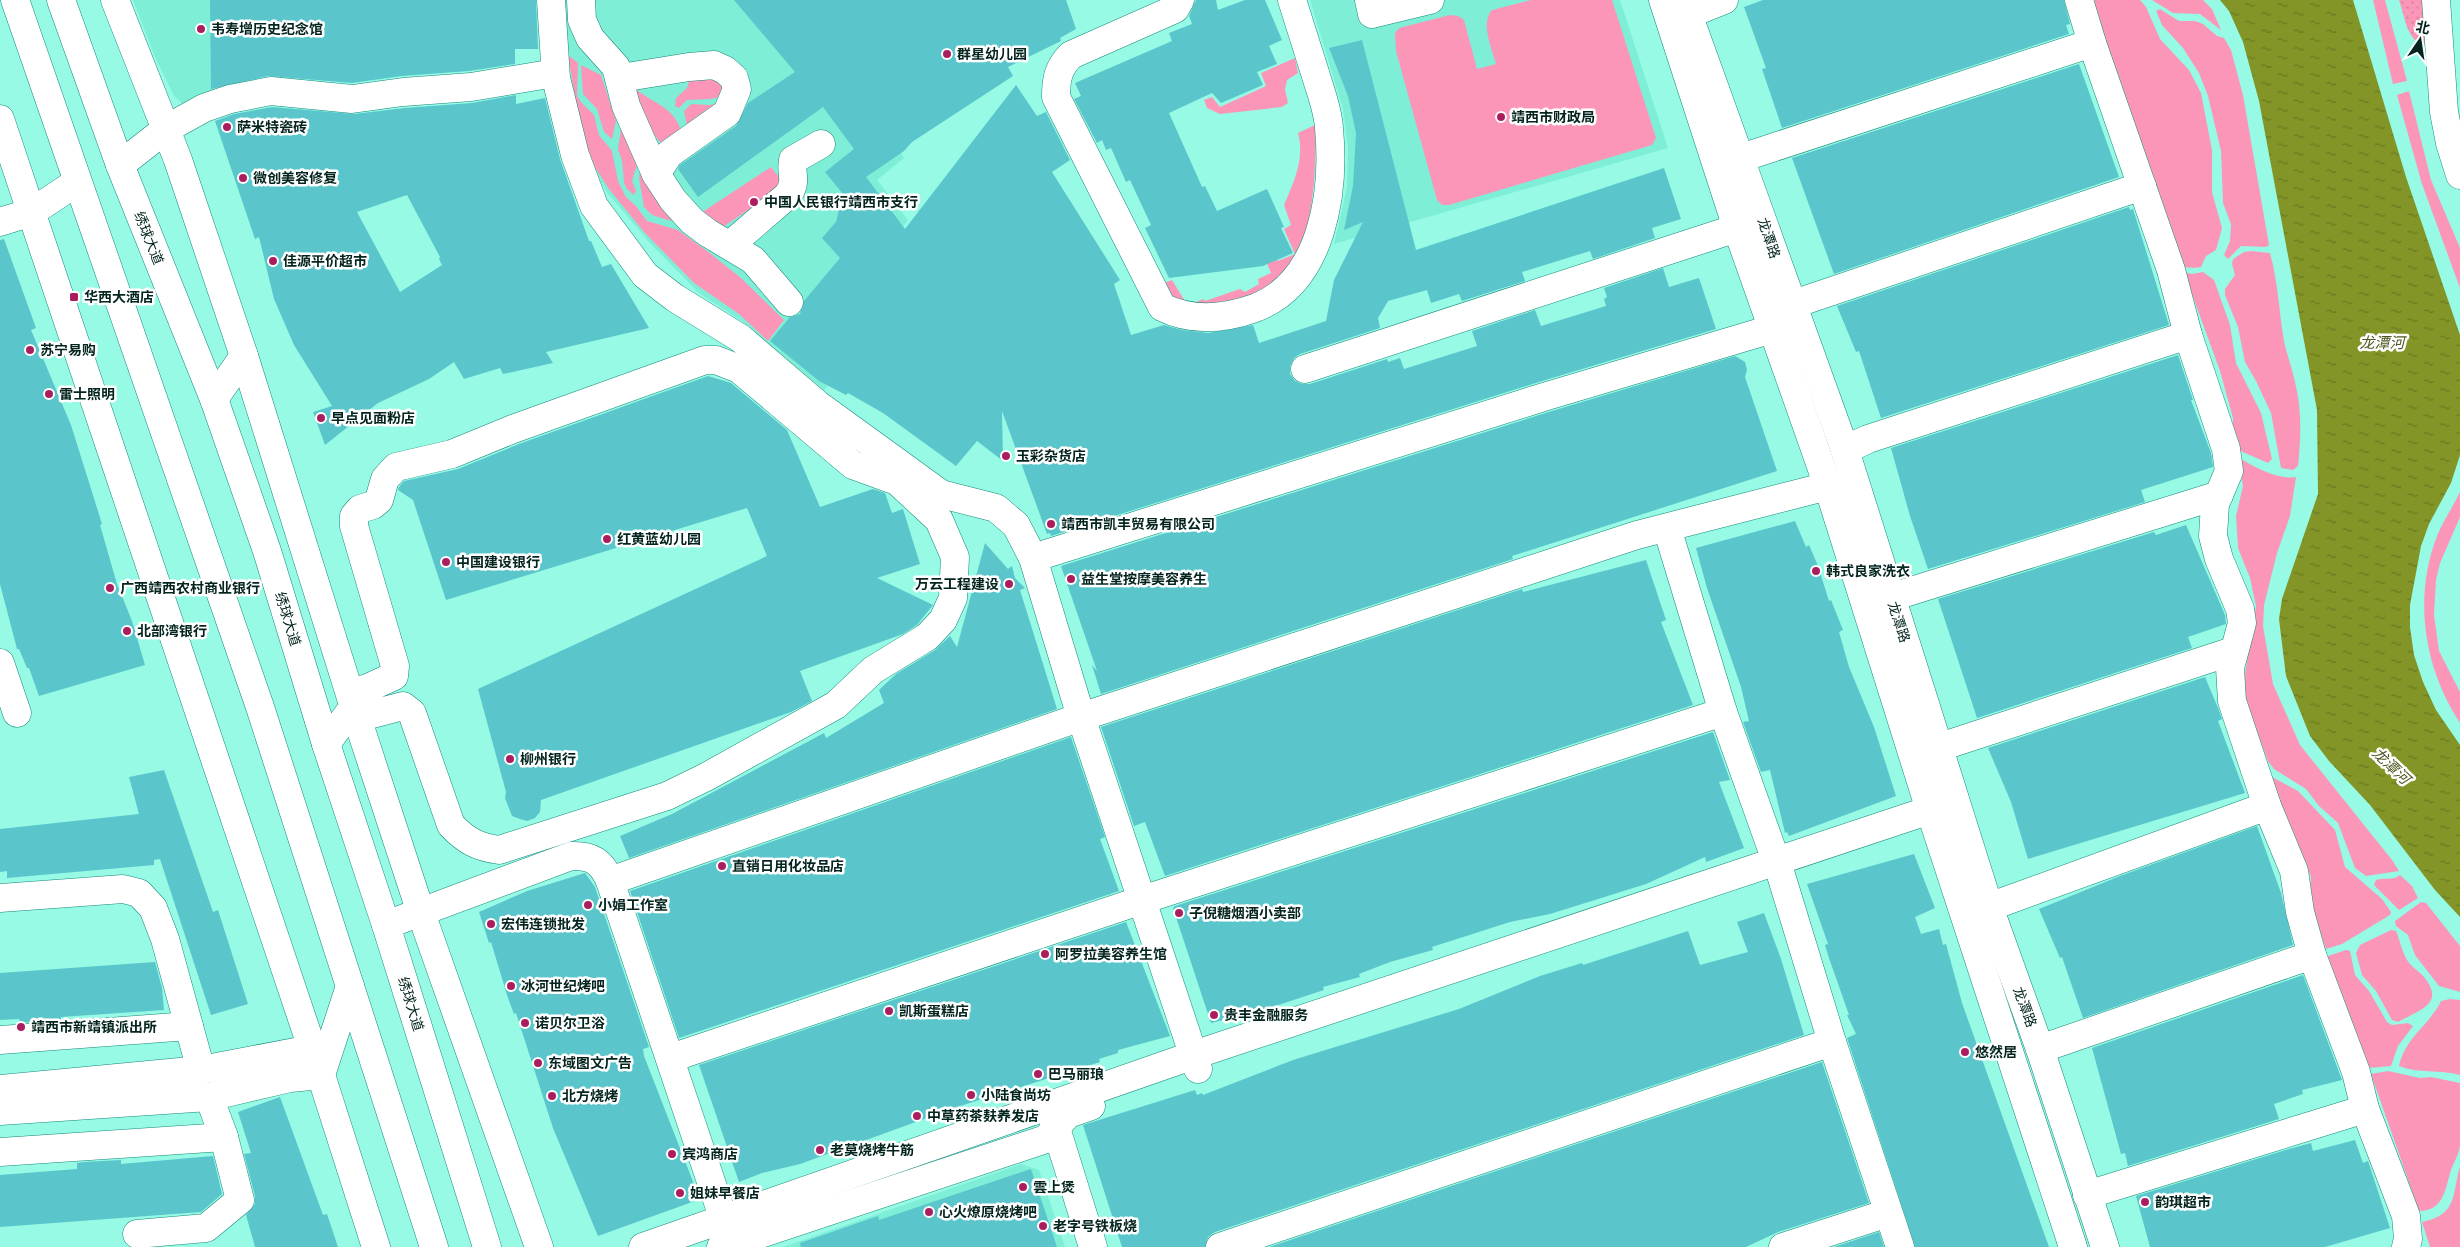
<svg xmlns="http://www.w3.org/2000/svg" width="2460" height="1247" font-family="Raleway,'Noto Sans SC',sans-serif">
	<defs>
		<pattern id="park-dots" width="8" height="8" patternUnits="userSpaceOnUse" patternTransform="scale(1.25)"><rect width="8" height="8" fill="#fc96b8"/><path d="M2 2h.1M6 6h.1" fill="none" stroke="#d6819e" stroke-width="1.8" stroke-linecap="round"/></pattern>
		<pattern id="water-ripples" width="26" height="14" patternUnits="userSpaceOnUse" patternTransform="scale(1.25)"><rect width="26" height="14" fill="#829526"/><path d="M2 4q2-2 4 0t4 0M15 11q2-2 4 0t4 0" fill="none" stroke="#687920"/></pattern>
	</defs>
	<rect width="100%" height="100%" fill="#96fae5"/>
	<g fill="#7eeed7">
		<path d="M133 0H257L258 88 194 105 182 103 174 96 155 57Z"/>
		<path d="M560 0H787L849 79 904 158 877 180 908 220 894 238 832 377 824 391 742 321 699 293 649 242 606 191 590 161 575 104Z"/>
		<path d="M1310 0H1620L1668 148 1334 244 1347 187 1348 148 1343 109Z"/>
		<path d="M1021 1164 1039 1170 1065 1247H783Z"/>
	</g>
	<g fill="#fc96b8">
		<path d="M1531 0H1612L1656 138 1652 145 1449 205H1442L1437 200 1396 51 1395 33 1399 28 1450 15 1458 16 1464 20 1477 69 1496 64C1492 49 1480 23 1492 10Z"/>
		<path d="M2091 0H2140L2146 7 2160 39 2189 70 2201 93 2212 150V192L2222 228 2216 250 2206 256 2201 267 2194 268 2183 267Z"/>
		<path d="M2152 0H2203L2212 9 2221 30 2200 14 2173 13Z"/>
		<path d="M2373 0H2385L2407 81 2393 84Z"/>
		<path d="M2160 9 2179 21H2195L2203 24 2217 36 2224 38 2231 50 2243 95 2269 245 2266 247 2241 246 2228 259 2224 255 2230 241 2231 224 2223 203 2221 151 2208 96 2199 73 2183 48 2162 25 2156 11Z"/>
		<path d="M568 55 578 63 577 96 581 102 594 115 599 135 612 151 618 181 626 197 636 206 647 221 678 230 711 254 741 278 784 320 768 341 739 314 694 283 644 232 609 189 593 164 579 121Z"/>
		<path d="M1295 58 1298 73 1287 80 1285 89 1288 103 1282 107 1220 114 1207 108 1204 100 1212 97 1220 107 1266 86 1261 73Z"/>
		<path d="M581 65 601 75 616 121 612 139 604 132 597 109 583 94Z"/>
		<path d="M700 73 725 86 723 96 711 99 687 100 679 108 675 106 676 98 687 88 691 75Z"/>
		<path d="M636 89C653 104 674 106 681 131L664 144C654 142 635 98 636 89Z"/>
		<path d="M2409 91 2431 180 2460 248V288L2422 184 2397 95Z"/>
		<path d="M721 102 687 126 684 111 691 104 710 105Z"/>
		<path d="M1315 125C1317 160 1314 221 1298 253 1292 265 1280 281 1269 288 1253 300 1198 316 1181 307 1172 303 1167 291 1164 283L1172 280 1188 306 1203 299 1205 301 1240 289 1245 292 1259 284 1258 279 1271 273 1266 261 1274 257 1278 261 1295 254 1284 229 1291 225 1284 205C1294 182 1305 158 1298 133Z"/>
		<path d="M621 127 636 160 637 165 632 181 636 191 634 195 627 189 624 183 622 160 618 150Z"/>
		<path d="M771 167 782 181V187L723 227 701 213Z"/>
		<path d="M640 172 670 218 671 221 652 215 644 207 639 178Z"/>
		<path d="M2251 251 2270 253C2278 282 2279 311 2284 341 2287 355 2292 368 2295 382 2302 410 2301 437 2298 466L2293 470 2281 468 2271 413 2256 381 2245 362 2238 327 2225 295V289L2235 275 2232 264 2233 259 2244 252Z"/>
		<path d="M2184 272 2192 274 2203 272 2214 280 2230 325 2236 363 2261 413 2272 459 2268 463 2238 450 2233 437V418L2220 371Z"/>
		<path d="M2238 457C2254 467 2277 480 2296 477L2290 516 2277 553 2264 605 2263 626 2273 684 2300 745 2392 860 2399 871 2366 876 2355 868 2338 823 2319 806 2306 789 2274 769 2268 761 2242 693 2256 606 2250 578 2238 548 2236 516 2243 486Z"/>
		<path d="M2460 492V517L2440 563 2436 580 2434 615 2439 651 2460 692V723C2424 668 2413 598 2437 536 2443 521 2453 507 2460 492Z"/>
		<path d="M2272 777 2298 791 2335 830 2345 867 2382 899 2391 912 2390 915 2342 944 2326 949 2309 898 2311 877 2283 810Z"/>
		<path d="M2400 875 2412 886 2418 898 2399 910 2374 885 2376 880C2384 877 2393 881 2400 875Z"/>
		<path d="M2421 902 2426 903 2460 946V992L2439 986 2415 955 2408 935 2396 926 2395 921Z"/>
		<path d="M2391 930 2396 931C2400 940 2402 952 2407 960 2411 967 2419 971 2424 977 2446 1004 2419 1010 2398 1022L2392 1020 2376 991 2362 975 2356 953 2360 945Z"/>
		<path d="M2346 950 2350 951 2355 975 2369 991 2387 1022 2392 1025 2408 1023 2413 1026 2398 1046 2391 1066 2369 1068 2325 957Z"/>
		<path d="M2450 999 2460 1000V1075C2439 1069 2419 1074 2399 1066 2406 1036 2429 1026 2441 1001Z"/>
		<path d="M2388 1071 2420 1078 2431 1077 2460 1083C2460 1103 2460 1125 2460 1145 2459 1154 2454 1162 2451 1170 2445 1189 2444 1211 2419 1211L2371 1074Z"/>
		<path d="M2460 1166V1247H2430L2422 1222C2457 1215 2452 1196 2460 1166Z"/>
	</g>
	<path fill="url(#park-dots)" d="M2399 0H2422L2427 46C2407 43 2405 17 2399 0Z"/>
	<path fill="url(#water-ripples)" d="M2220 0H2353L2406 177 2460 335V455L2451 483 2429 524 2421 546 2410 605V627L2414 655 2423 682 2436 710 2460 745V917L2435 890 2370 805 2329 761 2310 736 2286 676 2279 619 2282 599 2318 494 2317 410 2259 101 2243 42 2229 11Z"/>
	<g fill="#5ac6cb" fill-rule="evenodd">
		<path d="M210 0H536L538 49H515V64L469 71 402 76 352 83 268 76 211 89Z"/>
		<path d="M734 0H1066L1076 29 1060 38 1061 41 1008 67 1013 76 912 142 904 151 866 177 905 229 1016 85 1037 116 1046 112 1070 160 1052 172 1120 280 1114 284 1131 335 1164 325 1182 330 1208 333 1253 325 1259 343 1326 321 1334 280 1363 222 1344 230 1353 186 1356 133 1348 96 1329 48 1362 40 1416 250 1664 168 1681 219 1652 228 1655 238 1593 259 1590 251 1522 272 1525 281 1462 301 1459 294 1431 303 1427 290 1388 301 1378 318 1380 328 1300 354 1294 358 1290 366V374L1295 381 1302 384H1310L1387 359 1388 362 1400 358 1404 369 1477 346 1472 331 1535 310 1541 326 1606 306 1604 299 1607 297 1604 288 1663 268 1669 287 1699 278 1716 329 1542 381 1051 536 1050 533 1047 534 1002 411 1003 461 977 441 956 466 883 413 848 393 846 395 819 381 770 341 790 317 800 314 804 301 840 258 822 238 836 222 843 194 825 172 854 149 823 107 698 197 678 169 680 165 736 126 748 103 795 72Z"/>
		<path d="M1196 0H1216L1218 10 1245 0H1265L1282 40 1269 46 1277 64 1257 72 1263 85 1221 103 1212 93 1169 113 1202 187 1205 186 1217 211 1267 189 1284 227 1281 228 1293 253 1263 266 1169 278 1145 228 1151 225 1130 180 1126 182 1111 148 1106 150 1102 140 1097 143 1074 99 1081 96 1075 83 1172 41 1169 33 1192 24 1189 16Z"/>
		<path d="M1763 0H2064L2070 24 2066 25 2069 34 1782 128 1762 69 1766 68 1744 7Z"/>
		<path d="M2079 64 2119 177 1834 274 1792 158Z"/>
		<path d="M516 95V104L545 98 560 159 589 241H591L602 267 611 264 649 328 546 352 553 363 503 374 500 368 464 379 454 362 429 379 378 403 325 445 313 412 332 406 294 345 274 299 259 237 255 239 215 121 234 114 272 107 354 114 405 108 472 103ZM407 195 440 257 439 259 442 265 400 292 357 212Z"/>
		<path d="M2129 207 2130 210 2133 209 2169 325 1881 418 1859 351 1856 352 1837 306Z"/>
		<path d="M4 239 36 328 31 330 71 425 102 524 100 525 117 584 132 621 145 665 39 696 29 668H27L19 649H17L0 584V240Z"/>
		<path d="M2178 355 2193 400H2191L2211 453 2213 467 2141 490 2145 502 1928 569 1910 516 1891 448Z"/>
		<path d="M1735 356 1745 362 1747 370 1745 377 1777 471 1512 556 1513 559 1101 694 1092 665 1097 671 1061 566 1552 411Z"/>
		<path d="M708 376 731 383 787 430 820 507 873 489 885 493 892 513 903 509 920 564 877 578 933 605 917 625 903 634 800 671 812 701 791 712 541 800 540 812 535 818 527 821 520 819 512 816 505 798 506 792 478 689 767 556 747 508 446 600 413 500 398 490 399 487 404 481 458 469 519 444Z"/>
		<path d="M1795 521 1806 547 1809 545 1818 566 1829 601 1831 600 1843 630 1839 632 1849 667 1874 727 1896 796 1789 836 1787 832 1785 833 1770 770 1761 772 1743 722 1749 721 1741 687 1707 588 1696 548Z"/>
		<path d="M2186 525 2225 615 2226 624 2188 637 2192 648 1977 718 1938 599 2154 532 2156 535Z"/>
		<path d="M985 543 1008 569 1012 566 1015 578 1025 588 1020 590 1057 709 629 858 620 836 672 814 824 733 826 738 884 703 879 690 896 674 935 650 950 636 957 647Z"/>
		<path d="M1646 560 1666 620 1661 622 1693 705 1165 876 1145 822 1134 826 1101 727 1522 589 1523 592Z"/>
		<path d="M2205 677 2218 708 2222 719 2218 721 2245 793 2028 859 2011 802 1988 748Z"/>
		<path d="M1713 732 1730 780 1719 782 1744 848 1706 862 1705 857 1646 884 1550 914 1510 922 1432 947 1433 950 1390 962 1359 974 1360 977 1323 987 1324 990 1260 1011 1211 1023 1173 908 1175 906Z"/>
		<path d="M1071 737 1105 837 1100 839 1119 891 679 1038 630 891Z"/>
		<path d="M164 770 213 912 218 910 248 1004 211 1015 160 859 154 860V865L7 878V871L0 872V829L139 814 129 777Z"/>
		<path d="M2257 826 2281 893 2293 945 2083 1018 2062 957 2060 958 2039 909 2120 876Z"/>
		<path d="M1914 854 1935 908 1915 917 1921 934 1939 929 1943 945 1946 944 1962 1003 2049 1247H1915L1847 1038 1856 1034 1847 1015H1849L1829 958 1825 945 1828 944 1807 884Z"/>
		<path d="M585 873 595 887 649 1047 643 1049 644 1056 699 1197 695 1199V1201L598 1236 553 1128 516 1013 514 1014 507 995 491 942 489 943 479 912 527 891Z"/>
		<path d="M1764 913 1781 959 1804 1035 1215 1232 1208 1237 1205 1247H1122L1083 1125 1195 1090 1197 1095 1202 1093 1203 1095 1293 1060 1459 1009 1540 976 1582 963 1583 965 1688 931 1700 965 1748 952 1737 922Z"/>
		<path d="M1126 922 1170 1036 1118 1050V1053L1099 1059 1100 1062 957 1107 800 1164 762 1173 739 1182 699 1065Z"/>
		<path d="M155 962 162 988 164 1010 61 1017V1020L20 1023 19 1019 0 1020V973Z"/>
		<path d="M2303 975 2342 1080 2302 1090 2303 1094 2274 1104 2279 1119 2128 1166 2125 1153 2121 1154 2092 1048Z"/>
		<path d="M1822 1062 1869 1203 1778 1232 1746 1247H1269Z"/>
		<path d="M280 1097 323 1215 327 1214 338 1247H255L246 1215 255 1204V1196L244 1154 251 1153 238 1112Z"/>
		<path d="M2355 1140 2363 1163 2368 1161 2390 1228 2325 1247H2150L2136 1196 2289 1149 2311 1143 2313 1151Z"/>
		<path d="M213 1156 222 1194 201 1212 0 1227V1175L77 1169V1163L84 1162 121 1160V1164Z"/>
		<path d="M1031 1169 1057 1247H801L800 1243 878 1216 879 1220Z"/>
		<path d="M1879 1232 1884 1247H1834Z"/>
	</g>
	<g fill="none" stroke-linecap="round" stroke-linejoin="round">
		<g stroke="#158978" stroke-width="29">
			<g id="minor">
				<path d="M115 0 178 160 244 356 362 733 421 913 539 1247"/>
				<path d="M551 0 556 78 575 155 594 206 645 275 675 298 740 338 817 404 941 494 996 508 1016 525 1033 558 1081 717 1198 1069"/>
				<path d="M581 0 582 20 590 38 616 67 626 106 656 174 673 200 692 221 708 233 753 260 789 302"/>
				<path d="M1180 0 1175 9 1071 55C1058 68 1056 79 1056 97L1162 307C1192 322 1224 319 1255 308 1323 282 1335 192 1329 128 1328 110 1321 93 1316 76 1308 51 1300 26 1292 0"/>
				<path d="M1369 0 1372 14 1430 0"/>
				<path d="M2079 0 2092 43 2171 270 2188 335 2226 449 2229 471 2215 504 2213 536 2219 559 2240 609 2242 623 2230 668 2232 701 2267 806 2294 871 2300 912 2312 955 2356 1072 2365 1109 2406 1216 2408 1239 2406 1247"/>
				<path d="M2436 0 2444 112 2450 143 2460 175"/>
				<path d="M1689 18 1699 10 1724 0"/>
				<path d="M620 81 633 76 689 67 714 65 725 70 734 78 737 89 727 113 669 154 656 174"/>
				<path d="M0 119 321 1075 376 1247"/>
				<path d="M166 129 204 108 230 99 271 91 352 99 403 92 471 87 555 73"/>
				<path d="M1741 158 2092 43"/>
				<path d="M0 222 32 212"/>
				<path d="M730 245 788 195C798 179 790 175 793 160L821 144"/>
				<path d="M1791 305 2142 186"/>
				<path d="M1305 369 1737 228"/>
				<path d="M1845 450 1868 439 2188 335"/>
				<path d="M1667 528 1723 712 1781 875 1832 1042 1900 1247"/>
				<path d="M1033 558 1547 396 1772 329"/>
				<path d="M1892 597 2219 495"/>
				<path d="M0 663 17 713"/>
				<path d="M350 693 368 688 394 676 395 666 354 526V516L360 509 373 505 379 500 385 479 396 467 452 454 513 429 705 360H716L739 369 853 465 897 481 939 520 955 557 953 598 943 620 927 637 873 670 836 705 706 777 667 796 499 850C478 847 466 841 451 825L412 713 403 706 357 718"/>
				<path d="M1940 747 2233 651"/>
				<path d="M610 881 1081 717 1637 535 1828 486"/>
				<path d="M0 898 123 889 139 893 153 908 165 939 201 1070"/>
				<path d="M1989 907 2267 806"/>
				<path d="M386 925 571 856C592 855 602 862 610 881L730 1238"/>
				<path d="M0 1040 189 1026"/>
				<path d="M2040 1049 2312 955"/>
				<path d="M671 1058 1142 900 1723 712"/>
				<path d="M0 1089 201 1070 311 1049"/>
				<path d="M0 1111 209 1097 290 1078 321 1075"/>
				<path d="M1051 1112 1093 1247"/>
				<path d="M0 1152 224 1137"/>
				<path d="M2087 1195 2365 1109"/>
				<path d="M137 1234 206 1228 240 1200 224 1137 209 1097"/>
				<path d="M643 1247 1194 1055 1930 810"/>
				<path d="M721 1247 1046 1139 1068 1114 1091 1106"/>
				<path d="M1220 1247 1832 1042"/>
				<path d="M1783 1247 1888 1213"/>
			</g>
		</g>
		<g stroke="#158978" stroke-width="29">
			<g id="major">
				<path d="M15 0 260 707 434 1247"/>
				<path d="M61 0 120 165 214 399 267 551 326 744 386 925 487 1247"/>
				<path d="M1663 0 1737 228 1828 486 1930 810 2073 1247"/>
				<path d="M1683 0 1845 450 1989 907 2040 1049 2105 1247"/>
				<path d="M120 165 166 129"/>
				<path d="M32 212 77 182"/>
				<path d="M214 399 244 356"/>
				<path d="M326 744 354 706"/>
				<path d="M321 1075 350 986"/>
			</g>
		</g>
		<use href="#minor" stroke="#fff" stroke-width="28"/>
		<use href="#major" stroke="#fff" stroke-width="28"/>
	</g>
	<g fill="#aa1e5f" stroke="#fff" stroke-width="2">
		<circle cx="201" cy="29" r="5"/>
		<circle cx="947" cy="54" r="5"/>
		<circle cx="1501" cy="117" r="5"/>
		<circle cx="227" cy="127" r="5"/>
		<circle cx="243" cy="178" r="5"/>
		<circle cx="754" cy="202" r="5"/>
		<circle cx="273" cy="261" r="5"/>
		<rect x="69" y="292" width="10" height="10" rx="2.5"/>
		<circle cx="30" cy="350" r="5"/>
		<circle cx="49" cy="394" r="5"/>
		<circle cx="321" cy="418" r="5"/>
		<circle cx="1006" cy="456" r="5"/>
		<circle cx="1051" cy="524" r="5"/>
		<circle cx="607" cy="539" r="5"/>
		<circle cx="446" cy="562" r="5"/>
		<circle cx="1816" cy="571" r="5"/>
		<circle cx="1071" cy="579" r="5"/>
		<circle cx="1009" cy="584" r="5"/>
		<circle cx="110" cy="588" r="5"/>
		<circle cx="127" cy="631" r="5"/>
		<circle cx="510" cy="759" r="5"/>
		<circle cx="722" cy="866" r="5"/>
		<circle cx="588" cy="905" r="5"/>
		<circle cx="1179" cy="913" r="5"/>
		<circle cx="491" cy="924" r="5"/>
		<circle cx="1045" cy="954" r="5"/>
		<circle cx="511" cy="986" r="5"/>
		<circle cx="889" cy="1011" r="5"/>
		<circle cx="1214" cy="1015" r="5"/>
		<circle cx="525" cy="1023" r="5"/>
		<circle cx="21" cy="1027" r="5"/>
		<circle cx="1965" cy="1052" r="5"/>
		<circle cx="538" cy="1063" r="5"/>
		<circle cx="1038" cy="1074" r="5"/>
		<circle cx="971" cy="1095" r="5"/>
		<circle cx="552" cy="1096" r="5"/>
		<circle cx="917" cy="1116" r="5"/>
		<circle cx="820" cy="1150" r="5"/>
		<circle cx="672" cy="1154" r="5"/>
		<circle cx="1023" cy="1187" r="5"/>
		<circle cx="680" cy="1193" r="5"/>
		<circle cx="2145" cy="1202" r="5"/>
		<circle cx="929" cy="1212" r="5"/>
		<circle cx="1043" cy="1226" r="5"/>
	</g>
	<g text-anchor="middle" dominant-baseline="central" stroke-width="5" stroke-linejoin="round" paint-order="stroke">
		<g font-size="14" font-weight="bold" fill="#03241f" stroke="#fff" text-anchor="start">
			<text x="211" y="29">韦寿增历史纪念馆</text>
			<text x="957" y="54">群星幼儿园</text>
			<text x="1511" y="117">靖西市财政局</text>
			<text x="237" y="127">萨米特瓷砖</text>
			<text x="253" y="178">微创美容修复</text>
			<text x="764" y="202">中国人民银行靖西市支行</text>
			<text x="283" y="261">佳源平价超市</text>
			<text x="84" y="297">华西大酒店</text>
			<text x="40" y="350">苏宁易购</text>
			<text x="59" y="394">雷士照明</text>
			<text x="331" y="418">早点见面粉店</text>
			<text x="1016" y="456">玉彩杂货店</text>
			<text x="1061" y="524">靖西市凯丰贸易有限公司</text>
			<text x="617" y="539">红黄蓝幼儿园</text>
			<text x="456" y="562">中国建设银行</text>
			<text x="1826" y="571">韩式良家洗衣</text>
			<text x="1081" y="579">益生堂按摩美容养生</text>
			<text x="999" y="584" text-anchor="end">万云工程建设</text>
			<text x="120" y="588">广西靖西农村商业银行</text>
			<text x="137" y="631">北部湾银行</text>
			<text x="520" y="759">柳州银行</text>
			<text x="732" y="866">直销日用化妆品店</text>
			<text x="598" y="905">小娟工作室</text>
			<text x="1189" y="913">子倪糖烟酒小卖部</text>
			<text x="501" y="924">宏伟连锁批发</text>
			<text x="1055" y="954">阿罗拉美容养生馆</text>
			<text x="521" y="986">冰河世纪烤吧</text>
			<text x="899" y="1011">凯斯蛋糕店</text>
			<text x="1224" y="1015">贵丰金融服务</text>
			<text x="535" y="1023">诺贝尔卫浴</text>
			<text x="31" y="1027">靖西市新靖镇派出所</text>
			<text x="1975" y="1052">悠然居</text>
			<text x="548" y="1063">东域图文广告</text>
			<text x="1048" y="1074">巴马丽琅</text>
			<text x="981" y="1095">小陆食尚坊</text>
			<text x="562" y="1096">北方烧烤</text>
			<text x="927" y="1116">中草药茶麸养发店</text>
			<text x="830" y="1150">老莫烧烤牛筋</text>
			<text x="682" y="1154">宾鸿商店</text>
			<text x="1033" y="1187">雲上煲</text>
			<text x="690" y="1193">姐妹早餐店</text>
			<text x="2155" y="1202">韵琪超市</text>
			<text x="939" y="1212">心火燎原烧烤吧</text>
			<text x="1053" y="1226">老字号铁板烧</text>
		</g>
		<g font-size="14" fill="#03241f" stroke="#fff">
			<text transform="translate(149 238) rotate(68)">绣球大道</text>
			<text transform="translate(1769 238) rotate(71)">龙潭路</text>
			<text transform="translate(288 619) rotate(73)">绣球大道</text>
			<text transform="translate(1899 622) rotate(72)">龙潭路</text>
			<text transform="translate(411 1004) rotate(73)">绣球大道</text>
			<text transform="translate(2025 1007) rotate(70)">龙潭路</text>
		</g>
		<g font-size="15" font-style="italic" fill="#4d5721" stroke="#fff">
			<text x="2382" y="343">龙潭河</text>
			<text transform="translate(2391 766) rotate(43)">龙潭河</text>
		</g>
	</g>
	<g transform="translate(2420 40) rotate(13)" stroke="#ffffff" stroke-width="4" paint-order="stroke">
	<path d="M0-4L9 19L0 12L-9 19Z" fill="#03241f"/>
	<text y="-8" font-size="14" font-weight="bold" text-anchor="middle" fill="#03241f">北</text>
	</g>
</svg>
